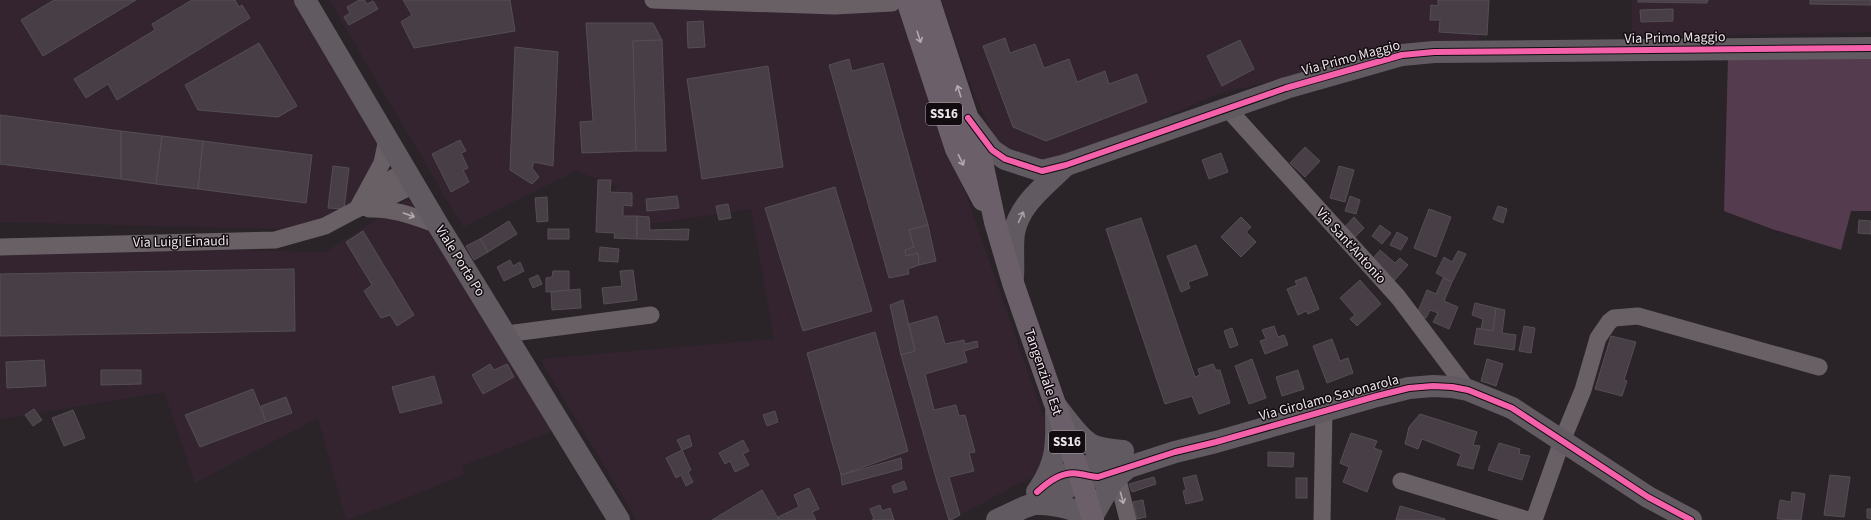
<svg xmlns="http://www.w3.org/2000/svg" width="1871" height="520" font-family="'Source Sans 3',sans-serif">
	<rect width="100%" height="100%" fill="#2a2429"/>
	<g fill="#342430">
		<path d="M0 0H299L380 139V180L321 230 0 222Z"/>
		<path d="M329 0H898L1052 441 1048 471 1018 484 951 520H637L540 359 774 339 751 209 625 228 615 186 576 171 463 227Z"/>
		<path d="M941 0H1482L1479 41 1325 68 1218 94 1072 157 1041 161 1013 154 993 134 974 94Z"/>
		<path d="M1632 0H1871V32L1632 37Z"/>
		<path d="M414 196 553 431 462 466 464 475 394 503 346 520 318 418 195 483 164 392 0 419V244L325 252Z"/>
	</g>
	<path fill="#543b4e" d="M1871 53V211H1851L1841 250 1772 229 1724 211 1728 56Z"/>
	<g fill="#483e46" stroke="#544f53">
		<path d="M54 0H136L43 56 21 20Z"/>
		<path d="M192 0H235L239 7 242 5 250 18 117 100 108 84 86 98 74 79 155 30 152 24Z"/>
		<path d="M359 0H364L367 4 373 1 378 9 349 25 344 17 350 13 347 7Z"/>
		<path d="M403 0H510L515 31 414 48 401 22 412 15Z"/>
		<path d="M1438 0H1489L1487 35 1439 32 1440 20H1430L1431 5 1438 6Z"/>
		<path d="M1638 0H1708L1707 3 1638 2Z"/>
		<path d="M1810 0H1871V5L1810 4Z"/>
		<path d="M1673 9V21L1641 22 1640 10Z"/>
		<path d="M703 21 705 47 688 48 687 22Z"/>
		<path d="M586 23H653L662 40 633 41 636 151 582 153 580 122 593 121Z"/>
		<path d="M1005 38 1010 53 1035 44 1044 68 1069 59 1077 82 1105 71 1109 84 1137 74 1147 102 1046 141 1013 127 983 46Z"/>
		<path d="M662 40 666 151H636L633 41Z"/>
		<path d="M1240 40 1254 69 1222 86 1207 56Z"/>
		<path d="M259 43 297 106 278 117 198 110 185 85Z"/>
		<path d="M515 47 558 52 553 166 534 162 532 168 539 177 532 184 510 170Z"/>
		<path d="M849 59 852 71 883 63 928 225 909 230 914 247 905 250 906 256 918 253 919 265 908 269 909 274 889 278 829 65Z"/>
		<path d="M768 66 783 167 702 179 687 79Z"/>
		<path d="M0 115 121 131V179L0 164Z"/>
		<path d="M121 131 162 136 156 184 121 179Z"/>
		<path d="M162 136 203 141 198 189 156 184Z"/>
		<path d="M460 140 466 151 461 153 468 168 463 170 469 182 451 192 432 154Z"/>
		<path d="M203 141 312 155 306 203 198 189Z"/>
		<path d="M1305 147 1320 161 1305 177 1290 163Z"/>
		<path d="M1221 153 1228 172 1209 179 1202 160Z"/>
		<path d="M333 166 349 168 344 209 328 208Z"/>
		<path d="M1339 166 1354 170 1345 202 1330 198Z"/>
		<path d="M598 180H611L610 192 632 193V206L623 205V216H637V239L614 238 615 233 596 232Z"/>
		<path d="M835 187 872 311 803 331 765 208Z"/>
		<path d="M677 196 679 208 647 211 646 199Z"/>
		<path d="M1350 196 1360 200 1356 214 1345 211Z"/>
		<path d="M547 197 548 221 537 222 535 198Z"/>
		<path d="M728 204 731 218 719 220 716 206Z"/>
		<path d="M1498 206 1507 209 1503 223 1493 219Z"/>
		<path d="M1429 209 1451 217 1436 257 1414 248Z"/>
		<path d="M637 216 649 217 650 230 689 229 688 240 637 239Z"/>
		<path d="M1241 217 1251 227 1246 232 1256 242 1241 257 1221 237Z"/>
		<path d="M1354 217 1364 228 1351 241 1341 231Z"/>
		<path d="M1141 218 1195 377 1200 375 1198 369 1213 364 1216 370H1220L1230 403 1199 414 1192 396 1165 404 1106 229Z"/>
		<path d="M1859 220 1871 221V234L1858 233Z"/>
		<path d="M509 221 517 234 488 252 480 239Z"/>
		<path d="M928 225 936 261 919 265 918 253 906 256 905 250 914 247 909 230Z"/>
		<path d="M1380 225 1391 233 1382 244 1372 236Z"/>
		<rect x="548" y="229" width="21" height="10"/>
		<path d="M363 231 414 315 397 326 390 315 381 318 364 291 372 285 346 242Z"/>
		<path d="M1397 232 1408 238 1401 250 1390 245Z"/>
		<path d="M480 239 488 252 474 260 466 246Z"/>
		<path d="M1196 245 1208 275 1188 282 1190 288 1181 292 1167 256Z"/>
		<path d="M600 247 619 249 618 262 599 261Z"/>
		<path d="M1380 250 1395 263 1400 258 1408 265 1392 283 1370 262Z"/>
		<path d="M1458 251 1466 254 1452 282 1436 273 1444 257 1452 262Z"/>
		<path d="M510 260 513 266 520 262 524 271 504 281 497 267Z"/>
		<path d="M294 269 295 331 0 336V274Z"/>
		<path d="M633 270 637 300 604 304 602 288 622 286 620 271Z"/>
		<path d="M553 271H569V290L546 292V278L552 277Z"/>
		<path d="M538 275 542 284 533 288 529 279Z"/>
		<path d="M1306 277 1319 309 1308 314 1306 311 1298 315 1287 289 1297 285 1295 281Z"/>
		<path d="M1443 278 1452 282 1444 301 1458 307 1449 329 1433 322 1438 313 1430 310 1426 318 1417 314 1427 290 1436 294Z"/>
		<path d="M1360 280 1381 304 1357 326 1350 319 1355 315 1340 298Z"/>
		<path d="M580 289 581 308 552 310 551 292Z"/>
		<path d="M903 300 915 351 901 355 890 305Z"/>
		<path d="M1475 303 1496 308 1493 331 1481 329 1483 319 1472 315Z"/>
		<path d="M1496 308 1505 310 1502 333 1516 335 1514 350 1474 344 1477 328 1493 331Z"/>
		<path d="M937 316 945 344 964 340 965 344 977 341 978 347 964 351 967 362 925 374 934 410 956 405 959 416 965 415 975 452 969 453 974 471 949 477 960 515 951 520H949L936 478 901 355 915 351 909 324Z"/>
		<path d="M1274 326 1278 337 1284 335 1288 345 1265 354 1260 341 1266 339 1262 330Z"/>
		<path d="M1524 326 1535 328 1531 353 1519 351Z"/>
		<path d="M1232 328 1238 345 1230 348 1224 331Z"/>
		<path d="M875 332 908 451 841 475 807 353Z"/>
		<path d="M1611 336 1636 342 1624 380 1627 381 1622 396 1595 389Z"/>
		<path d="M1332 339 1340 361 1348 358 1353 373 1327 383 1313 346Z"/>
		<path d="M1252 359 1266 398 1249 404 1235 366Z"/>
		<path d="M1487 359 1503 364 1496 386 1481 381Z"/>
		<path d="M44 360 46 386 7 388 6 362Z"/>
		<path d="M490 364 494 370 507 364 514 377 483 394 472 375Z"/>
		<path d="M101 370H141V384L101 385Z"/>
		<path d="M1298 370 1304 389 1282 396 1276 377Z"/>
		<path d="M434 376 442 403 400 413 392 387Z"/>
		<path d="M253 389 266 422 200 447 185 415Z"/>
		<path d="M286 397 292 413 266 422 261 406Z"/>
		<path d="M34 409 42 420 33 426 25 415Z"/>
		<path d="M73 410 85 438 64 446 52 418Z"/>
		<path d="M775 411 778 422 767 426 763 415Z"/>
		<path d="M1420 414 1477 432 1473 445 1480 446 1473 469 1457 465 1461 454 1422 439 1418 449 1405 444 1409 427Z"/>
		<path d="M1351 433 1377 441 1374 448 1382 451 1367 492 1343 482 1349 467 1340 463Z"/>
		<path d="M689 435 692 446 682 450 677 440Z"/>
		<path d="M743 440 749 451 743 454 749 465 735 472 730 461 725 464 719 453Z"/>
		<path d="M1499 443 1520 449 1519 454 1530 456 1522 480 1488 470Z"/>
		<path d="M682 450 691 470 688 472 693 482 686 486 681 475 676 478 666 458Z"/>
		<path d="M1268 452 1294 453 1293 467 1268 466Z"/>
		<path d="M901 458 902 469 842 485 841 475Z"/>
		<path d="M1196 475 1203 500 1186 504 1183 491 1186 490 1183 478Z"/>
		<path d="M1830 475 1850 477 1844 517 1824 515Z"/>
		<path d="M1154 477 1156 484 1132 492 1129 484Z"/>
		<rect x="1296" y="478" width="11" height="20"/>
		<path d="M904 481 907 489 894 493 892 486Z"/>
		<path d="M809 488 819 509 812 512 816 520H779L778 517 799 507 794 495Z"/>
		<path d="M762 490 779 520H712Z"/>
		<path d="M1792 492 1805 494 1801 520 1777 519 1780 500 1791 502Z"/>
		<path d="M1143 500 1146 517 1137 519 1133 502Z"/>
		<path d="M880 505 882 511 890 508 894 520H872L874 519 870 509Z"/>
		<path d="M1400 506 1445 519V520H1396Z"/>
		<path d="M1867 509H1871V519L1867 518Z"/>
	</g>
	<g fill="none" stroke-linecap="round" stroke-linejoin="round">
		<g stroke="#696066" stroke-width="17">
			<path d="M653 0 835 6 892 3"/>
			<path d="M1227 108 1398 297 1468 390"/>
			<path d="M369 196 376 188 406 170"/>
			<path d="M357 209 382 163 387 139"/>
			<path d="M369 209C393 208 415 217 438 225"/>
			<path d="M0 247 275 240 325 226 357 209 379 202 414 185"/>
			<path d="M506 334 651 315"/>
			<path d="M1117 476 1128 520"/>
			<path d="M1401 481 1528 520"/>
			<path d="M1322 520 1324 411"/>
			<path d="M1534 520 1562 441 1583 390 1598 338 1609 322 1614 318 1638 316 1819 367"/>
		</g>
		<g stroke="#615a60" stroke-width="22">
			<path d="M305 0 438 225 619 520"/>
			<path d="M971 122 992 150 1005 159 1042 171 1066 165 1286 88 1402 55 1434 52 1871 48"/>
			<path d="M1013 277C1014 263 1012 247 1014 233 1019 204 1046 185 1066 165"/>
			<path d="M1056 406C1066 418 1077 436 1090 444 1100 449 1111 450 1122 451"/>
			<path d="M1039 489C1057 463 1057 443 1056 413"/>
			<path d="M1037 492C1048 482 1063 470 1080 474 1087 475 1091 477 1098 477L1175 452 1216 442 1377 396 1409 388 1433 386 1452 387 1468 390 1512 408 1648 497 1691 520"/>
			<path d="M1038 504C1057 504 1074 509 1092 517L1113 480 1126 469"/>
			<path d="M997 520 1025 507 1055 497 1065 490 1079 473 1099 459 1106 454 1123 451"/>
		</g>
		<g stroke="#6b6069" stroke-width="22">
			<path d="M907 0 956 149 983 200"/>
			<path d="M929 0 982 162 995 222 1013 283 1079 473 1093 520"/>
		</g>
		<g stroke="#120c10" stroke-width="8">
			<g id="cycleway">
				<path d="M968 118 992 150 1005 159 1042 171 1066 165 1286 88 1402 55 1434 52 1871 48"/>
				<path d="M1037 492C1048 482 1063 470 1080 474 1087 475 1091 477 1098 477L1175 452 1216 442 1377 396 1409 388 1433 386 1452 387 1468 390 1512 408 1648 497 1691 520"/>
			</g>
		</g>
		<use href="#cycleway" stroke="#f560ab" stroke-width="6"/>
	</g>
	<defs><path id="oneway-shaft" d="M-6 0H5M1.5-3L5.5 0L1.5 3" fill="none" stroke-width="1.6" stroke-linecap="round" stroke-linejoin="round"/></defs>
	<g stroke="#b3a9b0">
		<use href="#oneway-shaft" transform="translate(919 37) rotate(72)"/>
		<use href="#oneway-shaft" transform="translate(959 91) rotate(-108)"/>
		<use href="#oneway-shaft" transform="translate(961 160) rotate(64)"/>
	</g>
	<g stroke="#b2a9af">
		<use href="#oneway-shaft" transform="translate(409 215) rotate(19)"/>
		<use href="#oneway-shaft" transform="translate(1122 498) rotate(75)"/>
	</g>
	<use stroke="#a8a0a6" href="#oneway-shaft" transform="translate(1021 217) rotate(-65)"/>
	<g text-anchor="middle" dominant-baseline="central" stroke-width="3" stroke-linejoin="round" paint-order="stroke">
		<g fill="#120c10" stroke="#aca4a9" stroke-width="1">
			<rect x="926" y="103" width="36" height="22" rx="3"/>
			<rect x="1049" y="431" width="36" height="22" rx="3"/>
		</g>
		<g font-size="13" font-weight="bold" fill="#eee5eb">
			<text x="944" y="114">SS16</text>
			<text x="1067" y="442">SS16</text>
		</g>
		<g font-size="14" fill="#eee5eb" stroke="#120c10">
			<text transform="translate(1675 38) rotate(-1)">Via Primo Maggio</text>
			<text transform="translate(1351 58) rotate(-15)">Via Primo Maggio</text>
			<text transform="translate(181 242) rotate(-1)">Via Luigi Einaudi</text>
			<text transform="translate(1351 246) rotate(48)">Via Sant'Antonio</text>
			<text transform="translate(460 261) rotate(58)">Viale Porta Po</text>
			<text transform="translate(1043 372) rotate(71)">Tangenziale Est</text>
			<text transform="translate(1329 398) rotate(-15)">Via Girolamo Savonarola</text>
		</g>
	</g>
</svg>
